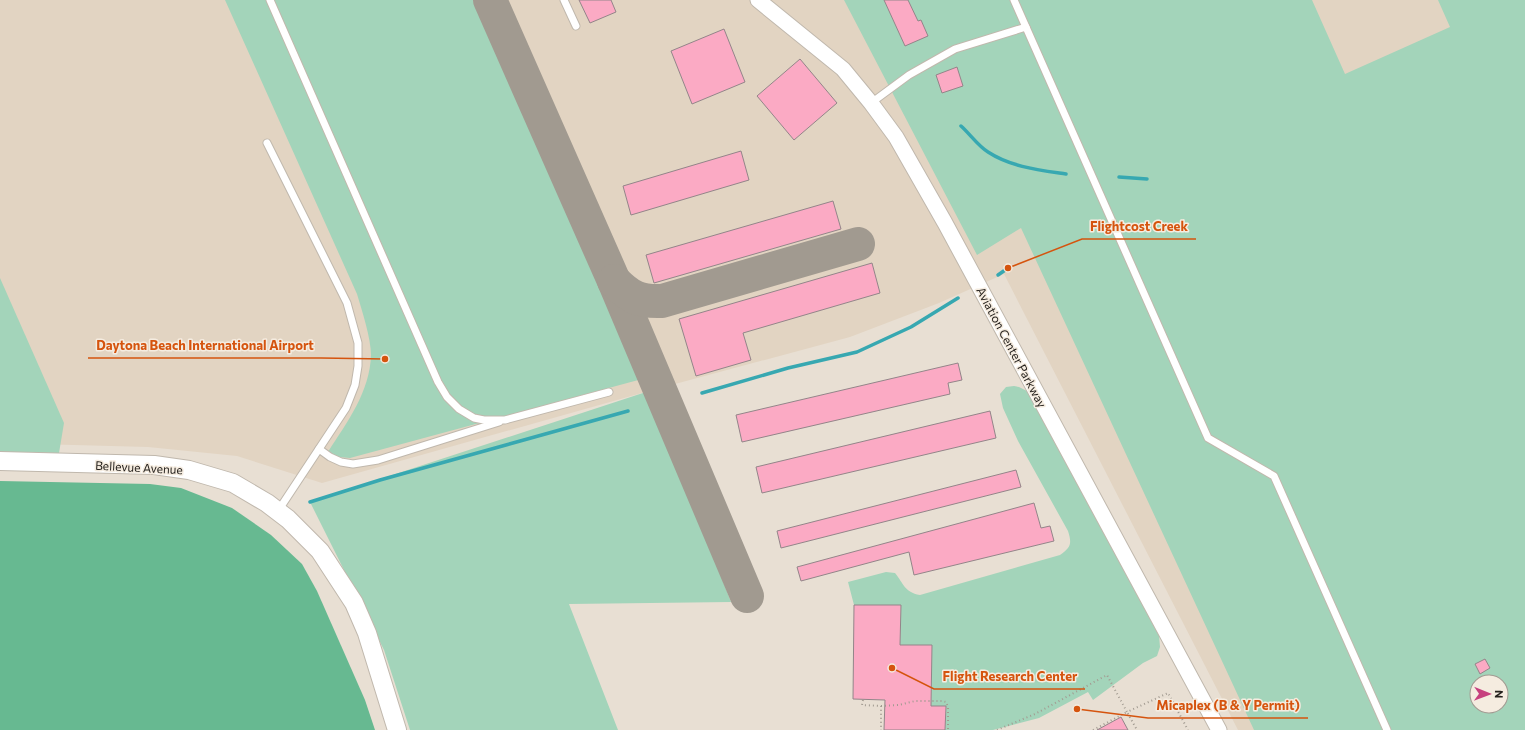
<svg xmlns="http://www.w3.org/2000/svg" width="1525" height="730" font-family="Commissioner,sans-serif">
	<rect width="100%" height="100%" fill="#e8dfd3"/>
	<path fill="#e2d4c2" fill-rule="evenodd" d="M0 0H1525V730H1238L1004 274 939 303 850 337 649 391 322 483 237 456 148 447 0 443ZM1477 682H1501V706H1477Z"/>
	<g fill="#a3d4ba" fill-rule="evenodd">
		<path d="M225 0H473L642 379 350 458 339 457 328 452C347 422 370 392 371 355 371 338 362 311 357 294Z"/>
		<path d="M844 0H1312L1345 74 1450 27 1438 0H1525V730H1254L1021 228 977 255ZM1477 682H1501V706H1477Z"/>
		<path d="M0 278 64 423 59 453 0 452Z"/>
		<path d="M1014 386 1019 387 1027 391 1159 635 1160 647 1157 656 1143 663 1093 700 1088 692 1039 718 993 730H945L946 706H931L932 645H900L901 605H854L848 582 886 572 895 573C904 584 904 592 920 595L1060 555C1071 547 1072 544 1068 531L1018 441 1003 408 1000 394 1006 387Z"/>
		<path d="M649 391 731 602 569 604 618 730H410L384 650 310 502Z"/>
	</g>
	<path fill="#67b991" d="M0 481 150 484 181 488 232 508 271 535 302 564 317 591 365 700 375 730H0Z"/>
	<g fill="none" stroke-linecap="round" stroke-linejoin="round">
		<g stroke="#37a8b1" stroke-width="3.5">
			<path d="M961 126C970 134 978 146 988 152 1011 167 1039 170 1066 174"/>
			<path d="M1119 177 1147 179"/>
			<path d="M998 275 1008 268"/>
			<path d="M702 393 788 368 857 352 911 327 958 298"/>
			<path d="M310 502 380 480 628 411"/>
		</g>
		<g stroke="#a19a90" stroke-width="34">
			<path d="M490 0 614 281 747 596"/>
			<path d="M614 281C630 297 639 302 662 301L858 244"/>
		</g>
	</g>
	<g fill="#fbaac4" stroke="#938589">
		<path d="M579 0H611L616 12 590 23Z"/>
		<path d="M884 0H908L918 21 921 20 928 36 905 46Z"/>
		<path d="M724 29 745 82 692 104 671 51Z"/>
		<path d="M800 59 837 103 794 140 757 96Z"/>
		<path d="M957 67 963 86 942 93 936 75Z"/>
		<path d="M741 151 749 180 631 215 623 186Z"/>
		<path d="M833 201 841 229 654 283 646 255Z"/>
		<path d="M872 263 880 293 743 333 751 360 696 376 679 319Z"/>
		<path d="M958 363 962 380 948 383 950 394 742 442 736 415Z"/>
		<path d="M990 411 996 438 762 493 756 467Z"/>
		<path d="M1016 470 1021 487 781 548 777 531Z"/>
		<path d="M1034 503 1041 528 1050 526 1054 541 914 575 909 552 801 581 797 567Z"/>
		<path d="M854 605H901L900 645H932L931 706H946L945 730H884L885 700 853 699Z"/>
		<path d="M1485 659 1490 668 1480 674 1475 664Z"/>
		<path d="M1121 717 1128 730H1097Z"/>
	</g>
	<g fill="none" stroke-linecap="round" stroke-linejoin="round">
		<g stroke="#c0b8ad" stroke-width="9">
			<g id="service">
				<path d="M270 0 438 382 447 397 459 409 474 418 484 420H505L609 392"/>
				<path d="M564 0 576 26"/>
				<path d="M1014 0 1208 438 1274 476 1387 730"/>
				<path d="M871 103 909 75 955 49 1026 27"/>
				<path d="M267 143 347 303 358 343V366L355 385 346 408 278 511"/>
				<path d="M319 449 330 457 341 462 353 464 378 460 499 422"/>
			</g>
		</g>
		<g stroke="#c0b8ad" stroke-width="17">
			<path id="minor" d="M758 0 843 69 871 103 896 137 945 223 1219 730"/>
		</g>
		<g stroke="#c0b8ad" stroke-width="20">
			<path id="tertiary" d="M0 461 154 465 189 470 233 483 267 503 288 519 320 551 354 603 367 633 397 730"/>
		</g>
		<g stroke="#a29b91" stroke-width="2" stroke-dasharray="1 3" stroke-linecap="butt">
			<path d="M863 700 862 705 881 706V730"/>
			<path d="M881 706 899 705 915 701H942L946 702 948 707V730"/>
			<path d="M997 730 1035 714 1107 675 1127 712 1168 693 1188 730"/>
			<path d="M1093 730 1127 712 1137 730"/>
		</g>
		<use href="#service" stroke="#fff" stroke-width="7"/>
		<use href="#minor" stroke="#fff" stroke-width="15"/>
		<use href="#tertiary" stroke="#fff" stroke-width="18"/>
	</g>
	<g text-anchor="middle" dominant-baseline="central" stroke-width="3" stroke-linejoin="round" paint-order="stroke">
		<g font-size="12" fill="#26221e" stroke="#f5ece0">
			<text transform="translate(1012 347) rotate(62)">Aviation Center Parkway</text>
			<text transform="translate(139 467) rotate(3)">Bellevue Avenue</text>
		</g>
	</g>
	<path fill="none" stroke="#d5540e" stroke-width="1.5" d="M1008 268L1082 239H1196M385 359L321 358H88M892 668L934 689H1085M1077 709L1148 718H1308"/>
	<g fill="#d5540e" stroke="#f5ece0" stroke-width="1.5">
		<circle cx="1008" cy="268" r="4"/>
		<circle cx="385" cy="359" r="4"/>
		<circle cx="892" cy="668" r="4"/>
		<circle cx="1077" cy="709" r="4"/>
	</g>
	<g font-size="13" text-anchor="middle" font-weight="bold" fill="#d5540e" stroke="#f5ece0" stroke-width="3" stroke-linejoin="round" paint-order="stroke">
		<text x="1139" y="231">Flightcost Creek</text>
		<text x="205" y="350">Daytona Beach International Airport</text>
		<text x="1010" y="681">Flight Research Center</text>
		<text x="1228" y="710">Micaplex (B &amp; Y Permit)</text>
	</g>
	<g transform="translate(1489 694) rotate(91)"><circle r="19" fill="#f5ece0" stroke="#a29b92"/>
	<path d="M0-3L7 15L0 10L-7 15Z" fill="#c7407e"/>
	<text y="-6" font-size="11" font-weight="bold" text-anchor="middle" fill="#26221e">N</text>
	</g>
</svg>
